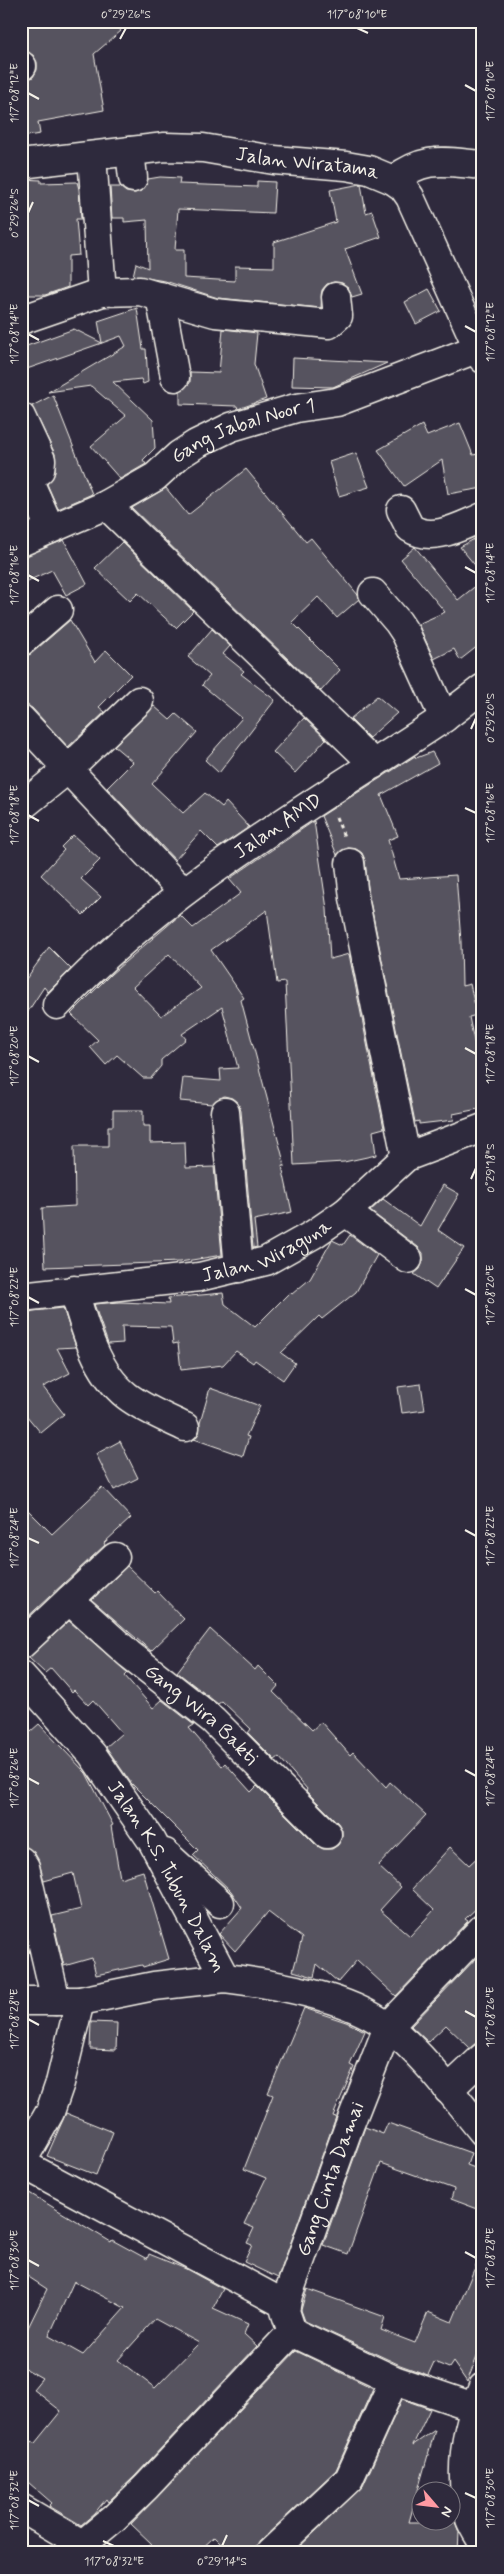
<svg xmlns="http://www.w3.org/2000/svg" width="504" height="2574" font-family="Mynerve,sans-serif">
	<rect width="100%" height="100%" fill="#2f2a3d"/>
	<filter id="ink" filterUnits="userSpaceOnUse"><feTurbulence type="fractalNoise" baseFrequency=".02" numOctaves="2"/><feDisplacementMap in="SourceGraphic" scale="10" xChannelSelector="R" yChannelSelector="G"/><feConvolveMatrix kernelMatrix="1 2 1 2 8 2 1 2 1" color-interpolation-filters="sRGB"/></filter>
	<g filter="url(#ink)">
		<g fill="#56525f" stroke="#f4f1e8" fill-rule="evenodd">
			<path d="M21 21H113L121 31 94 54 104 110 38 122 40 134 21 137V81L33 77 37 70V62L33 55 21 50Z"/>
			<path d="M160 177 180 178 179 184 257 187V181L275 182 273 213 178 209 175 250H184V278L235 281V266L274 267V242L336 222 330 190 361 184 366 213 372 211 381 237 345 249 362 294 352 297 348 287 342 283 334 282 327 284 322 290 321 308 218 298 165 281 133 276 136 263 148 268 147 220 124 222V218H112L110 187H120L126 192 135 193 143 190 148 179Z"/>
			<path d="M21 179 41 180V183L77 182 79 189 81 219H76L79 255 68 256V287L45 295H21Z"/>
			<path d="M429 289 441 311 416 324 405 302Z"/>
			<path d="M137 308 143 349H146L148 382 143 384 141 379 113 382 153 420 155 448 143 460 146 464 120 479 91 446 126 416 91 386 48 392 126 346 121 336 102 343 98 321Z"/>
			<path d="M74 329 102 343 21 371V348Z"/>
			<path d="M223 329 257 333 254 364 266 399 238 409 237 406 180 404V391L190 383V372L219 373Z"/>
			<path d="M293 358 387 363 333 387 292 386Z"/>
			<path d="M53 395 92 494 58 509 47 484 55 472V454L32 406Z"/>
			<path d="M460 423 473 455 483 453V488L448 494 442 460 404 486 378 450 422 425 427 436Z"/>
			<path d="M356 453 369 487 339 496 329 462Z"/>
			<path d="M246 469 306 542 311 538 358 595 359 599 337 618 318 597 292 622 340 670 321 691 132 508 166 488 188 515Z"/>
			<path d="M483 534V575L460 547Z"/>
			<path d="M64 540 87 584 66 595 52 570 21 584V557Z"/>
			<path d="M122 542 193 611 176 628 138 593 130 601 95 568Z"/>
			<path d="M415 547 458 600 483 580V642L460 660 454 649 434 659 418 624 445 612 401 559Z"/>
			<path d="M70 620 95 662 106 650 131 675 99 707 105 712 68 747 32 708 21 704V657L31 654Z"/>
			<path d="M212 629 230 646 223 654 244 671 241 674 275 700 219 773 205 760 242 718 202 685 210 676 188 657Z"/>
			<path d="M377 696 397 713 369 738 350 719Z"/>
			<path d="M154 706 170 720 176 714 197 732 152 784 183 813 205 793 222 807 226 802 249 827 218 848 201 831 175 860 107 788 133 762 114 746Z"/>
			<path d="M304 718 326 739 295 773 273 752Z"/>
			<path d="M432 752 438 763 381 795 398 836 388 840 399 879 456 875 461 942 462 986 470 984 477 1015 469 1017 478 1060 483 1059V1108L453 1114 454 1120 419 1124V1121L415 1122 369 896 365 861 362 853 356 849 348 848 337 855 321 816 415 756 416 758Z"/>
			<path d="M314 821 327 909 330 959 349 954 384 1128 373 1131 376 1155 344 1162 294 1165 285 982 277 983 267 910 211 950 244 998 241 1000 285 1166H282L292 1212 254 1220 257 1247 253 1248 241 1111 238 1103 232 1098 224 1096 212 1104 180 1101 183 1078 221 1081 220 1069 238 1068 222 1007 182 1034 186 1039 161 1060V1066L151 1078H143L117 1055 106 1065 90 1047 98 1040 71 1014 111 974 180 915 193 928 241 893 229 879ZM169 954 201 988 161 1016 133 987Z"/>
			<path d="M73 835 100 860 81 879 101 897 83 915 41 875 64 850 61 847Z"/>
			<path d="M49 947 71 969 48 992 44 987 21 1022V986Z"/>
			<path d="M113 1110H143V1126H150V1143L185 1142 186 1168 214 1167 222 1255 180 1262 45 1267 42 1208 75 1206 74 1146H108V1126H113Z"/>
			<path d="M443 1185 459 1194 438 1230 464 1248 436 1289 414 1274 420 1269 423 1261V1253L418 1247 370 1211 383 1199 420 1226Z"/>
			<path d="M350 1235 377 1255 356 1292 322 1319 319 1316 281 1353 295 1363 283 1380 255 1360 253 1363 236 1351 223 1365 181 1370 178 1343 173 1344 171 1327 122 1326 123 1343 108 1344 107 1341 94 1304 120 1302 169 1304 168 1298 223 1293 225 1304 255 1327 290 1292 292 1294 310 1279 332 1240 343 1245Z"/>
			<path d="M63 1308 76 1347 57 1348 70 1373 43 1387 64 1414 41 1433 21 1409V1316L33 1311Z"/>
			<path d="M421 1384 425 1410 402 1413 398 1387Z"/>
			<path d="M210 1388 260 1406 246 1436 249 1437 243 1456 194 1439 199 1433 200 1423Z"/>
			<path d="M120 1441 138 1478 114 1490 96 1454Z"/>
			<path d="M102 1487 131 1518 104 1543 105 1545 21 1623V1503L52 1534Z"/>
			<path d="M127 1566 155 1593 157 1591 184 1619 151 1651 92 1600Z"/>
			<path d="M69 1621 128 1673 125 1676 153 1708 162 1700 194 1725 189 1728 222 1766 225 1763 251 1792 257 1786 316 1845 323 1849H332L338 1845 342 1838V1830L338 1823 306 1791 307 1789 279 1757 275 1760 248 1733 251 1729 222 1701 218 1704 177 1672 210 1629 255 1670 258 1666 278 1686 273 1692 312 1730 321 1722 350 1755 353 1752 386 1787 390 1782 426 1815 378 1866 401 1887 380 1910 410 1936 434 1910 412 1889 450 1847 469 1865 483 1852V1902L465 1919 468 1921 396 1996 357 1960 338 1982 317 1964 314 1977 293 1971 302 1938 268 1912 235 1951 219 1934 242 1908 231 1891 193 1855 198 1850 131 1783 106 1747 122 1733 93 1700 88 1705 74 1690 72 1692 51 1668 45 1673 29 1658Z"/>
			<path d="M21 1720 31 1731 39 1724 86 1773 113 1825 111 1826 120 1878 143 1871 169 1959 143 1967 142 1965 96 1975 92 1958 64 1966 52 1916 81 1909 73 1873 44 1881 38 1859 34 1852 25 1846 21 1833Z"/>
			<path d="M483 1951V2037L470 2048 446 2025 428 2042 411 2026Z"/>
			<path d="M304 2008 346 2022 365 2031 350 2065 354 2067 333 2116 336 2117 278 2278 244 2262 252 2245 247 2243 254 2228 244 2224 266 2178 244 2169 273 2095 268 2093Z"/>
			<path d="M91 2022 117 2023 116 2050 90 2049Z"/>
			<path d="M66 2113 113 2132 96 2175 47 2156Z"/>
			<path d="M388 2123 471 2153 467 2165 483 2171V2211L451 2199 454 2189 381 2163 348 2254 323 2245 365 2127 383 2134Z"/>
			<path d="M21 2188 111 2242 112 2240 147 2259 149 2254 186 2269 223 2289 213 2308 248 2324 244 2334 257 2346 135 2476 108 2502 106 2499 94 2514 81 2525 49 2506 52 2503 21 2476V2438L30 2444 32 2441 35 2443 61 2411 33 2389 42 2378 21 2366V2342L47 2289 21 2272ZM74 2281 125 2308 83 2355 49 2336ZM155 2319 199 2343 155 2388 118 2360Z"/>
			<path d="M483 2248V2342L467 2382 453 2362 449 2368 434 2362 428 2375 400 2365 305 2321 301 2310 307 2289 385 2317 381 2330 415 2343 428 2312 452 2322Z"/>
			<path d="M296 2351 373 2388 336 2470 259 2542 255 2553H230L214 2537 197 2553H141L152 2544 131 2524Z"/>
			<path d="M402 2399 430 2409 413 2445 435 2430 409 2522H455L459 2532 458 2553H293L363 2486Z"/>
		</g>
		<g fill="none" stroke-linecap="round" stroke-linejoin="round">
			<g stroke="#f4f1e8" stroke-width="31">
				<g id="minor">
					<path d="M21 65 22 66"/>
					<path d="M130 151 133 178"/>
					<path d="M92 156 102 292"/>
					<path id="s1" d="M21 164 165 147 203 148 274 160 346 166 369 170 393 180 403 187 410 197 483 359"/>
					<path d="M393 180C427 155 443 162 483 165"/>
					<path d="M160 296 175 377"/>
					<path d="M21 320 102 292 140 291 215 313 329 324 338 316 336 297"/>
					<path d="M21 417 41 460 40 470 28 479 50 528"/>
					<path d="M106 505 374 764"/>
					<path d="M401 510 410 528C433 543 461 526 483 517"/>
					<path id="s2" d="M21 542 106 505 155 477 179 455 196 444 231 427 296 408 337 402 479 348"/>
					<path d="M373 593 398 622 406 634 444 718"/>
					<path d="M21 642 58 610"/>
					<path d="M21 719 182 891"/>
					<path d="M21 807 68 769 139 701"/>
					<path d="M350 863 354 898 406 1157"/>
					<path id="s3" d="M57 1005C168 886 310 807 444 718L483 688"/>
					<path d="M225 1112 239 1268"/>
					<path d="M346 1212 408 1259"/>
					<path d="M74 1290C84 1326 96 1372 127 1396 144 1409 166 1418 185 1427"/>
					<path id="s4" d="M21 1297 199 1277 266 1261 314 1234 346 1212 406 1157 483 1128"/>
					<path id="s5" d="M69 1600 129 1654 213 1720 327 1834"/>
					<path d="M21 1645 115 1557"/>
					<path id="s6" d="M21 1675 92 1754 152 1841 225 1978C274 1984 348 1996 388 2027 425 2056 453 2096 483 2132"/>
					<path d="M165 1853 220 1903"/>
					<path d="M21 1861 25 1867 56 2001"/>
					<path d="M21 2001H80L154 1986 225 1978"/>
					<path d="M80 2001 60 2083 50 2112 21 2163 286 2305"/>
					<path d="M448 2090 483 2057"/>
					<path id="s7" d="M292 2332 285 2311 288 2295 348 2129 388 2027 483 1928"/>
					<path d="M292 2332 394 2380 474 2407"/>
					<path d="M483 2387C465 2429 458 2475 470 2519 473 2527 479 2536 483 2543"/>
					<path d="M21 2508 82 2544"/>
					<path d="M72 2553 114 2518 146 2487 292 2332"/>
					<path d="M270 2553 349 2479 394 2380"/>
				</g>
			</g>
			<path stroke="#f4f1e8" stroke-width="3" stroke-dasharray="4 4" stroke-linecap="butt" d="M336 817 345 839"/>
			<use href="#minor" stroke="#2f2a3d" stroke-width="28"/>
		</g>
	</g>
	<path fill="none" stroke="#f4f1e8" stroke-width="2" d="M357 28 368 33M120 39 126 28M465 85 476 91M28 93 39 99M28 213 33 202M465 326 476 332M28 334 39 340M465 567 476 573M28 575 39 581M471 729 476 718M465 808 476 813M28 815 39 821M465 1048 476 1054M28 1056 39 1062M471 1179 476 1168M465 1289 476 1295M28 1297 39 1303M465 1530 476 1536M28 1538 39 1543M465 1770 476 1776M28 1778 39 1784M465 2011 476 2017M28 2019 39 2025M465 2252 476 2258M28 2260 39 2266M465 2493 476 2498M28 2500 39 2506M103 2541 114 2546M222 2546 227 2535"/>
	<g text-anchor="middle" dominant-baseline="central" stroke-width="4" stroke-linejoin="round" paint-order="stroke">
		<g font-size="20" fill="#f4f1e8" stroke="#2f2a3d">
			<text stroke="none"><textPath href="#s1" startOffset="289">Jalan Wiratama</textPath></text>
			<text stroke="none"><textPath href="#s2" startOffset="251">Gang Jabal Noor 1</textPath></text>
			<text stroke="none"><textPath href="#s3" startOffset="285">Jalan AMD</textPath></text>
			<text stroke="none"><textPath href="#s4" startOffset="252">Jalan Wiraguna</textPath></text>
			<text stroke="none"><textPath href="#s5" startOffset="175">Gang Wira Bakti</textPath></text>
			<text stroke="none"><textPath href="#s6" startOffset="250">Jalan K.S. Tubun Dalam</textPath></text>
			<text stroke="none"><textPath href="#s7" startOffset="162">Gang Cinta Damai</textPath></text>
		</g>
	</g>
	<rect width="504" height="2574" fill="none" stroke="#2f2a3d" stroke-width="55"/>
	<g transform="translate(436 2506) rotate(118)"><circle r="24" fill="#2f2a3d" stroke="#7e7a81"/>
	<path d="M0-4L9 19L0 12L-9 19Z" fill="#ff9aa2"/>
	<text y="-8" font-size="14" font-weight="bold" text-anchor="middle" fill="#f4f1e8">N</text>
	</g>
	<rect x="28" y="28" width="448" height="2518" fill="none" stroke="#f4f1e8" stroke-width="2"/>
	<g font-size="12" text-anchor="middle" fill="#f4f1e8">
		<text x="126" y="18">0°29'26"S</text>
		<text x="357" y="18">117°08'10"E</text>
		<text transform="translate(490 91) rotate(-90)" y="4">117°08'10"E</text>
		<text transform="translate(14 93) rotate(-90)" y="4">117°08'12"E</text>
		<text transform="translate(14 213) rotate(-90)" y="4">0°29'26"S</text>
		<text transform="translate(490 332) rotate(-90)" y="4">117°08'12"E</text>
		<text transform="translate(14 334) rotate(-90)" y="4">117°08'14"E</text>
		<text transform="translate(490 573) rotate(-90)" y="4">117°08'14"E</text>
		<text transform="translate(14 575) rotate(-90)" y="4">117°08'16"E</text>
		<text transform="translate(490 718) rotate(-90)" y="4">0°29'20"S</text>
		<text transform="translate(490 813) rotate(-90)" y="4">117°08'16"E</text>
		<text transform="translate(14 815) rotate(-90)" y="4">117°08'18"E</text>
		<text transform="translate(490 1054) rotate(-90)" y="4">117°08'18"E</text>
		<text transform="translate(14 1056) rotate(-90)" y="4">117°08'20"E</text>
		<text transform="translate(490 1168) rotate(-90)" y="4">0°29'18"S</text>
		<text transform="translate(490 1295) rotate(-90)" y="4">117°08'20"E</text>
		<text transform="translate(14 1297) rotate(-90)" y="4">117°08'22"E</text>
		<text transform="translate(490 1536) rotate(-90)" y="4">117°08'22"E</text>
		<text transform="translate(14 1538) rotate(-90)" y="4">117°08'24"E</text>
		<text transform="translate(490 1776) rotate(-90)" y="4">117°08'24"E</text>
		<text transform="translate(14 1778) rotate(-90)" y="4">117°08'26"E</text>
		<text transform="translate(490 2017) rotate(-90)" y="4">117°08'26"E</text>
		<text transform="translate(14 2019) rotate(-90)" y="4">117°08'28"E</text>
		<text transform="translate(490 2258) rotate(-90)" y="4">117°08'28"E</text>
		<text transform="translate(14 2260) rotate(-90)" y="4">117°08'30"E</text>
		<text transform="translate(490 2498) rotate(-90)" y="4">117°08'30"E</text>
		<text transform="translate(14 2500) rotate(-90)" y="4">117°08'32"E</text>
		<text x="114" y="2565">117°08'32"E</text>
		<text x="222" y="2565">0°29'14"S</text>
	</g>
</svg>
